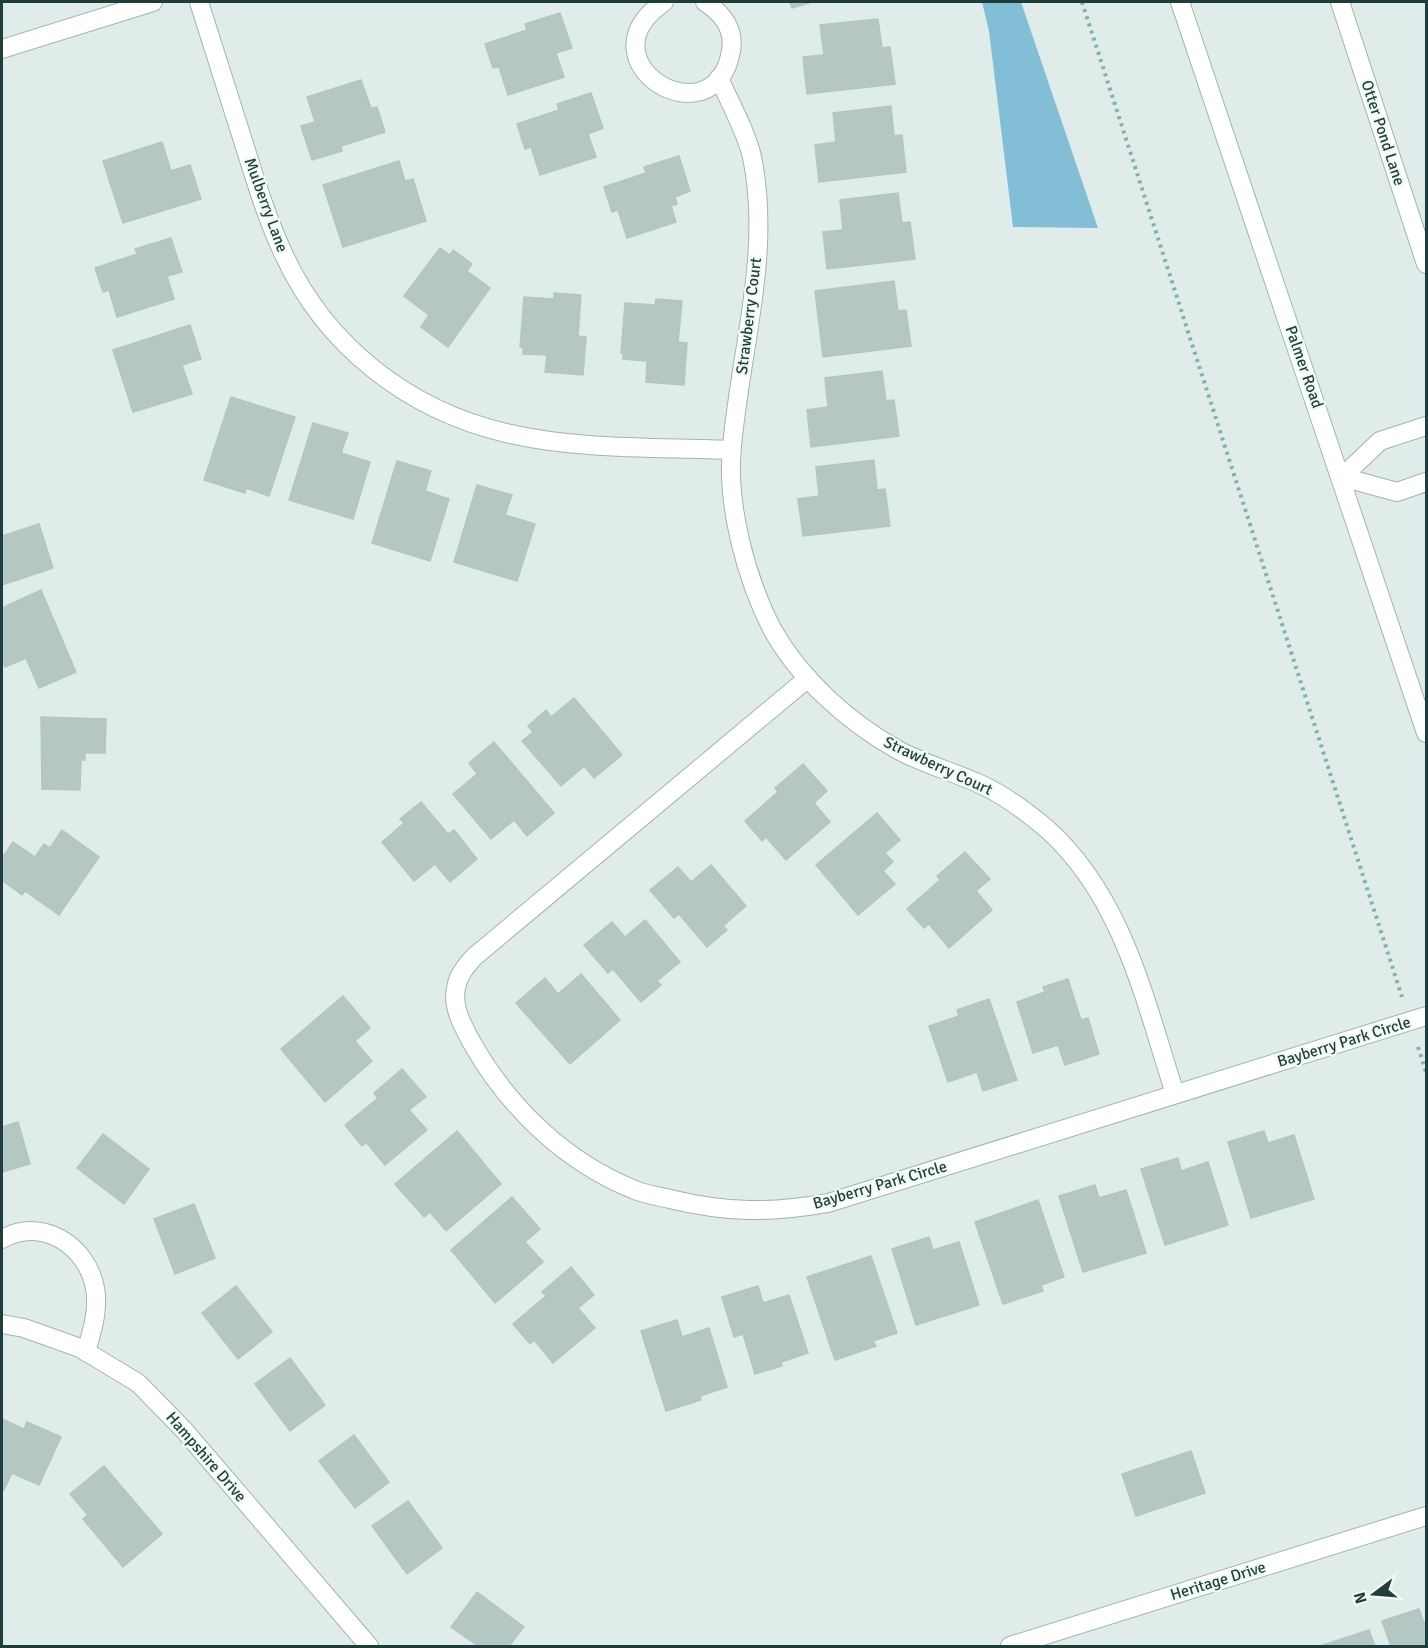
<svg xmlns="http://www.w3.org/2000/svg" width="1428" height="1648" font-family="Signika,sans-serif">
	<rect width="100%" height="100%" fill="#e0ece9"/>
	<path fill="#83bed7" d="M982 2H1021L1098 228 1013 227 989 31Z"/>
	<g fill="#b5c7c2" stroke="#b2c7c1" stroke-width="1.5">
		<path d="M790 2H812L792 8Z"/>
		<path d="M560 13 572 48 556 53 564 77 508 95 499 67 493 68 485 44 527 30 525 24Z"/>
		<path d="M878 19 882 48 890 47 895 84 807 94 803 57 824 55 820 25Z"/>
		<path d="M361 80 371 108 377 107 385 132 341 146 342 151 312 160 301 126 315 122 307 97Z"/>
		<path d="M591 93 603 128 588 134 596 157 540 175 531 147 525 149 517 124 559 110 557 104Z"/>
		<path d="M891 106 894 136 902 135 906 172 819 182 815 145 836 142 833 113Z"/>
		<path d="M162 142 171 171 190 165 201 199 123 223 103 161Z"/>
		<path d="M679 156 690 191 675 197 677 204 671 206 676 222 627 238 618 210 612 212 604 187 646 173 644 167Z"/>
		<path d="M399 161 405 181 413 179 426 221 343 247 323 185Z"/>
		<path d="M898 193 902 223 910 222 915 259 827 269 823 232 843 230 840 200Z"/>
		<path d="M171 238 182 272 167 276 174 299 117 317 109 290 103 292 95 268 137 254 135 249Z"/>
		<path d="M440 248 450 255 453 250 472 264 467 271 490 288 448 347 421 327 429 315 404 296Z"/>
		<path d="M894 281 898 311 906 310 911 346 823 357 815 291Z"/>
		<path d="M554 293 581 295 578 336 586 337 583 375 545 372 547 355 523 354V347H520L524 297 554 299Z"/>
		<path d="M656 299 682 301 678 342 687 343 684 385 646 382 647 361 623 359V353H621L625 303 655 305Z"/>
		<path d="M190 325 201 359 182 365 192 394 133 412 113 350Z"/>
		<path d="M882 371 886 401 894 400 899 436 811 447 807 410 828 407 825 378Z"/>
		<path d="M231 397 295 417 269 496 246 488 245 493 204 480Z"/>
		<path d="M313 423 348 433 341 453 370 462 353 519 289 500Z"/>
		<path d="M874 460 877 490 885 489 890 526 803 536 798 499 819 496 816 467Z"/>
		<path d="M397 461 431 471 425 491 449 499 430 561 372 543Z"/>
		<path d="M477 485 512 495 505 515 535 524 517 581 454 562Z"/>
		<path d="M39 524 53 568 2 585V536Z"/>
		<path d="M41 590 76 672 39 688 26 658 5 667 2 659V608Z"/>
		<path d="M574 698 622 755 594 778 584 766 561 786 522 741 533 732 528 726 546 710 551 717Z"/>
		<path d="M41 717 106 719 105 753H85V760H81L80 790 42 789Z"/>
		<path d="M494 742 554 813 527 836 514 820 491 839 453 794 477 774 469 763Z"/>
		<path d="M803 764 827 791 814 803 830 822 786 860 766 837 762 841 745 821 778 792 775 788Z"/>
		<path d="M421 802 448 834 454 830 477 859 450 882 435 864 414 881 382 842 404 823 400 819Z"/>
		<path d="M877 813 900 840 885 853 893 862 883 871 895 884 858 915 816 865Z"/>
		<path d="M62 830 99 857 59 915 25 891 22 895 2 880V858L13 842 35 857 44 844 50 848Z"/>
		<path d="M965 852 990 879 976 891 992 910 949 948 929 924 924 928 907 909 940 880 937 876Z"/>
		<path d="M711 865 746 906 723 926 727 930 707 947 679 914 674 918 650 890 678 867 691 882Z"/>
		<path d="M645 920 680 962 657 981 661 985 641 1002 613 969 608 973 584 945 612 922 625 937Z"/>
		<path d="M581 974 620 1020 570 1064 516 1003 545 978 558 994Z"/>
		<path d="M1068 979 1081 1020 1088 1018 1099 1054 1065 1065 1058 1045 1033 1053 1017 1002 1045 992 1043 987Z"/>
		<path d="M343 996 370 1028 355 1041 372 1061 325 1102 281 1049Z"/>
		<path d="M989 999 1017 1080 983 1091 977 1072 948 1082 929 1026 959 1016 957 1010Z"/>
		<path d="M402 1069 426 1097 409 1110 427 1130 385 1165 366 1142 362 1146 345 1125 378 1098 374 1093Z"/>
		<path d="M18 1122 30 1164 2 1172V1127Z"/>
		<path d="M457 1131 501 1184 446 1231 430 1212 424 1217 395 1184Z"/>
		<path d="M1264 1131 1268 1143 1294 1135 1314 1199 1251 1218 1228 1142Z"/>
		<path d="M103 1134 149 1169 124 1204 77 1168Z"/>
		<path d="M1178 1158 1181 1171 1208 1162 1228 1225 1165 1245 1141 1169Z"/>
		<path d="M1095 1185 1099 1198 1126 1190 1146 1253 1083 1272 1059 1196Z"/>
		<path d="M512 1197 540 1229 525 1242 543 1262 495 1303 451 1250Z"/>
		<path d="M1038 1200 1064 1277 1041 1285 1043 1291 1003 1304 975 1222Z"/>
		<path d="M194 1204 215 1258 175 1274 154 1219Z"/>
		<path d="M929 1237 933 1250 959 1242 979 1305 916 1325 892 1249Z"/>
		<path d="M871 1256 897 1333 873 1341 876 1346 835 1360 807 1277Z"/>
		<path d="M571 1267 594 1295 578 1308 595 1328 553 1363 534 1340 530 1344 513 1324 546 1296 542 1292Z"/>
		<path d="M236 1286 272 1332 238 1359 202 1313Z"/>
		<path d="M758 1286 763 1303 789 1295 808 1353 781 1362 782 1366 755 1374 743 1334 734 1337 722 1297Z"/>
		<path d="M677 1320 682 1337 709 1328 727 1387 700 1396 701 1400 666 1411 641 1331Z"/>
		<path d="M290 1358 325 1405 290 1431 255 1384Z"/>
		<path d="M2 1419 24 1429 27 1422 61 1437 39 1485 12 1473 4 1490 2 1489Z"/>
		<path d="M354 1435 389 1482 355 1508 319 1461Z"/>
		<path d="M1191 1451 1205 1493 1136 1516 1122 1474Z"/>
		<path d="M104 1466 162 1534 123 1567 83 1519 88 1515 70 1494Z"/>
		<path d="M408 1501 442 1548 407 1574 372 1526Z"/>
		<path d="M477 1592 524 1627 509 1646H478L451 1627Z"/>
		<path d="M1419 1609 1424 1623 1426 1622V1646H1391L1382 1621Z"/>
		<path d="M1369 1630 1375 1646H1320Z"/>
	</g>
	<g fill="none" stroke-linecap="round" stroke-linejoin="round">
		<g stroke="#a2b4b1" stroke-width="20">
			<g id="street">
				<path d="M199 2C214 49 229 97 244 144 256 182 267 219 284 255 326 346 408 410 506 433 579 450 656 447 731 450"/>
				<path d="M664 2C577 62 715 144 731 51 735 29 722 13 705 2"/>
				<path d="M1340 2 1426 264"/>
				<path d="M719 78C730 103 746 131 752 157 772 253 740 352 732 447 726 504 746 578 772 629 800 679 848 722 898 750 924 764 954 772 982 785 1004 795 1028 813 1047 829 1123 897 1145 1001 1175 1094"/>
				<path d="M1342 477 1380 441 1426 426"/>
				<path d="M1342 477 1397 492 1426 482"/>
				<path d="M808 678 474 957C466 966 458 975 456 988 452 1008 463 1026 472 1043 509 1108 565 1162 635 1190 646 1195 659 1196 670 1199 727 1213 771 1213 828 1203L1426 1016"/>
				<path d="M2 1239C41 1216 87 1245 95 1288 99 1310 92 1331 86 1352"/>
				<path d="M2 1324 24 1328 80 1348 138 1383 183 1429 369 1646"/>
				<path d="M1010 1646 1426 1516"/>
			</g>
		</g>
		<g stroke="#9db9b3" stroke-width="20">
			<g id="secondary">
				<path d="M1180 2 1426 733"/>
				<path d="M2 49 153 2"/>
			</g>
		</g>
		<g stroke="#7eb3aa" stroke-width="4" stroke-dasharray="3 4.5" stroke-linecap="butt">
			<path d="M1082 2 1402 997"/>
			<path d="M1418 1047 1426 1072"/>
		</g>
		<use href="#street" stroke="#fff" stroke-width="18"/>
		<use href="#secondary" stroke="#fff" stroke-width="18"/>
	</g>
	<g text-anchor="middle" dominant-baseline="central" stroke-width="4.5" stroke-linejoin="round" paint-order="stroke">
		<g font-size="16" fill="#1f3e3b" stroke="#f1f9f6">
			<text transform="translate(1383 133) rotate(72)">Otter Pond Lane</text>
			<text transform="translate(266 205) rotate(70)">Mulberry Lane</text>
			<text transform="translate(749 316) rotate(-83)">Strawberry Court</text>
			<text transform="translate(1304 367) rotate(71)">Palmer Road</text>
			<text transform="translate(938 766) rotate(25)">Strawberry Court</text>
			<text transform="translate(1344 1042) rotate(-17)">Bayberry Park Circle</text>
			<text transform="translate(880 1185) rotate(-16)">Bayberry Park Circle</text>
			<text transform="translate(206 1457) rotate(49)">Hampshire Drive</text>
			<text transform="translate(1218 1581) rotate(-17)">Heritage Drive</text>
		</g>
	</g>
	<rect width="1428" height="1648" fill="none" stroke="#1f3e3b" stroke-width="6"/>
	<g transform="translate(1374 1594) rotate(254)" stroke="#f1f9f6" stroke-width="4.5" paint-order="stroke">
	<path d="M0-4.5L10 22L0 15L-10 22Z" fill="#1f3e3b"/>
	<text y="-9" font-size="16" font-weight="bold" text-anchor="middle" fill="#1f3e3b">N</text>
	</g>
</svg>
